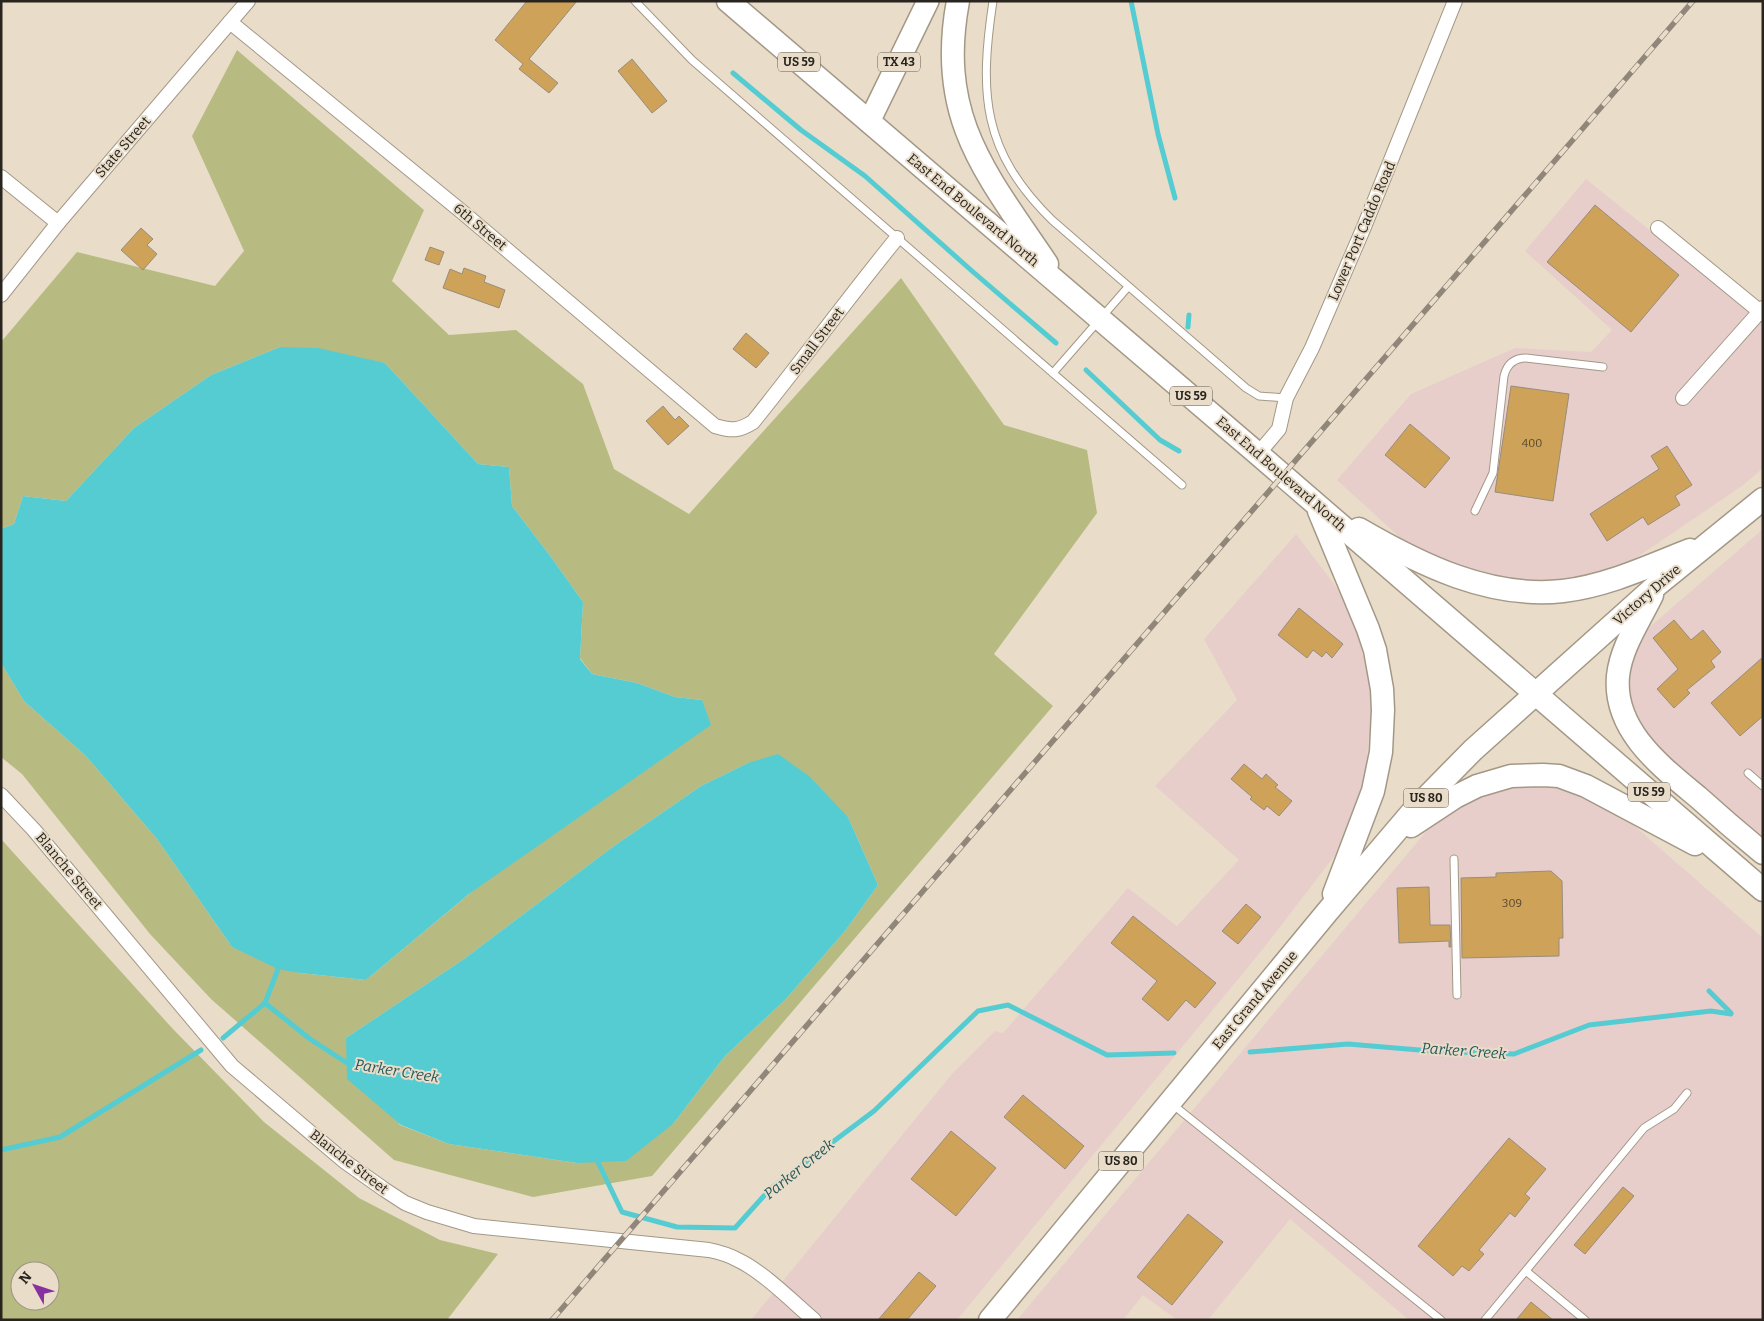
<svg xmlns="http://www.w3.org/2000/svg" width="1764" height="1321" font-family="Bitter,serif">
	<rect width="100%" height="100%" fill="#e9ddca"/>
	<g fill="#e8cecb">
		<path d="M1586 179 1763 321V468L1742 486 1630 562 1566 584 1495 579 1419 555 1337 480 1411 394 1515 348 1591 352 1612 330 1525 251Z"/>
		<path d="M1763 529V845L1646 740 1622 680 1638 637Z"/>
		<path d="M1296 534 1350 605 1373 693 1365 778 1336 854 1263 949 957 1320H751L952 1074 995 1031 1003 1033 1128 888 1177 926 1239 860 1155 786 1237 700 1204 639Z"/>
		<path d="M1526 782 1574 788 1623 816 1763 938V1320H1409L1290 1219 1208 1320H1177L1143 1295 1123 1320H1017L1434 822 1474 795Z"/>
	</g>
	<g fill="#b7bb81" fill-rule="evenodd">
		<path d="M237 50 424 210 392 281 449 335 516 330 583 384 614 469 689 514 901 278 1004 425 1087 450 1097 513 994 654 1053 706 652 1176 533 1197 394 1160 211 999 150 934 22 774 1 757V663L24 701 86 756 157 839 232 947 300 973 366 980 702 700 675 697 637 683 592 674 580 658 583 602 551 557 512 506 509 467 478 464 385 363 280 347 211 375 134 428 66 501 23 496 14 524 1 529V342L77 252 215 286 244 251 192 136ZM748 763 848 817 878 885 845 931 785 1000 725 1056 673 1124 577 1163 449 1144 400 1125 346 1038 464 959 614 846 701 786Z"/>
		<path d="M1 839 172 1028 264 1122 359 1198 440 1240 498 1254 447 1320H1ZM20 1271H50V1301H20Z"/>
	</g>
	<g fill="#55ccd1">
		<path d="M280 347 318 348 385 363 478 464 509 467 512 506 551 557 583 602 580 659 592 674 637 683 675 697 702 700 711 725 469 894 366 980 300 973 278 969 232 947 157 839 86 756 24 701 1 663V529L14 524 23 496 66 501 134 428 211 375Z"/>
		<path d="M778 754 809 776 848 817 878 885 845 931 785 1000 725 1056 673 1124 626 1161 577 1163 449 1144 401 1125 347 1079 346 1038 464 959 614 846 701 786 748 763Z"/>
	</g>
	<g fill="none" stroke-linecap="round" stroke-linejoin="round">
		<g stroke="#55ccd1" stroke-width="5">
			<path d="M1131 1 1158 134 1175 198"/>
			<path d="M733 73 801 130 865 176 972 271 1056 343"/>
			<path d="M1188 327 1189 315"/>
			<path d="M1086 370 1160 440 1179 451"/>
			<path d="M1709 991 1731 1013"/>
			<path d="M265 1003 278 969"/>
			<path d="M223 1038 265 1003 310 1039 347 1063 354 1064"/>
			<path d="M1250 1052 1348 1044 1431 1051 1514 1054 1589 1025 1711 1011 1731 1014"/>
			<path d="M1 1150 60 1137 201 1050"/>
			<path d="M595 1156 622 1212 677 1227 735 1228 770 1189 874 1111 978 1011 1008 1005 1107 1055 1174 1053"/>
		</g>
	</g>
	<g fill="#cea258" stroke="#988c7b">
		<path d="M527 1H577L529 59 558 83 549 93 519 69 523 64 495 40Z"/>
		<path d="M632 59 667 101 652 113 618 71Z"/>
		<path d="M1595 205 1679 275 1631 332 1547 262Z"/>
		<path d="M141 228 153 239 147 245 157 254 143 270 121 250Z"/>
		<path d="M430 247 444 252 439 265 425 260Z"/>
		<path d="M464 268 486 276 484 282 505 290 499 308 443 288 450 269 462 274Z"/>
		<path d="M746 333 769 353 756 368 733 349Z"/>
		<path d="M1511 386 1569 394 1553 501 1495 492Z"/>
		<path d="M663 406 675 420 679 416 689 426 668 445 646 421Z"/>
		<path d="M1410 424 1450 458 1425 488 1385 455Z"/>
		<path d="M1667 446 1692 485 1675 496 1680 505 1648 525 1643 517 1607 541 1590 514 1659 469 1651 456Z"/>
		<path d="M1299 608 1343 644 1332 658 1326 652 1322 657 1313 650 1307 658 1278 635Z"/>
		<path d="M1674 620 1691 640 1703 630 1721 652 1711 661 1715 667 1687 690 1690 693 1674 708 1657 689 1678 669 1653 638Z"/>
		<path d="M1763 657V716L1740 736 1711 703Z"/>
		<path d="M1244 764 1262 779 1266 774 1278 785 1275 787 1292 801 1279 816 1267 806 1264 810 1250 799 1252 797 1231 779Z"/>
		<path d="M1551 871 1562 881 1563 938H1559V956L1462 958 1461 878 1496 877V873Z"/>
		<path d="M1429 887 1430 925H1450L1451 947H1449V941L1399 943 1397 888Z"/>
		<path d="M1246 904 1261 917 1238 944 1222 931Z"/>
		<path d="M1133 916 1216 983 1195 1008 1186 1000 1168 1021 1142 999 1157 981 1111 943Z"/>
		<path d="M1023 1095 1084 1146 1065 1169 1004 1117Z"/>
		<path d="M951 1131 996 1168 956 1216 911 1179Z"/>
		<path d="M1509 1138 1546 1169 1525 1194 1530 1198 1515 1217 1510 1213 1479 1250 1484 1254 1469 1271 1462 1266 1453 1276 1418 1246Z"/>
		<path d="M1623 1187 1634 1196 1585 1254 1574 1245Z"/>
		<path d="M1188 1214 1223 1242 1172 1305 1137 1277Z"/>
		<path d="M919 1272 936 1286 907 1320H878Z"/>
		<path d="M1531 1302 1553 1320H1516Z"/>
	</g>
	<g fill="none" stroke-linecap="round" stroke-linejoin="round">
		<g stroke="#a39886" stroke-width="9">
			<g id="service">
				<path d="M635 1 692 60 1182 485"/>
				<path d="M993 1C979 94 982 151 1052 220L1246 388 1259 396 1286 398"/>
				<path d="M1053 373 1128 287"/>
				<path d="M1475 511 1493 473 1504 376C1507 364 1514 358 1526 358L1603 367"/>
				<path d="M1748 773 1763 786"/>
				<path d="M1454 859 1457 995"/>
				<path d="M1172 1104 1441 1320"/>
				<path d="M1526 1271 1585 1320"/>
				<path d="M1485 1320 1644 1128 1674 1109 1687 1093"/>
			</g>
		</g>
		<g stroke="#a39886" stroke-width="16">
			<g id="minor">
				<path d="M230 22 461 211 715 426C731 431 739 431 753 422 802 361 848 298 897 238"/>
				<path d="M1 177 58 223"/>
				<path d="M1658 228 1763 314"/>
				<path d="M1 295 58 223 248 1"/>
				<path d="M1683 398 1763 308"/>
				<path d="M1258 454 1279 429 1286 398 1312 348 1364 227 1455 1"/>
				<path d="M1 795 34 830 232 1066 344 1161 385 1190 405 1203 427 1212 474 1226 709 1250C719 1252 729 1255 738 1260 762 1271 793 1302 814 1320"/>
			</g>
		</g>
		<g stroke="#a39886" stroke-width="24">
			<path id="primary" d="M869 122 928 1"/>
		</g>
		<g stroke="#a39886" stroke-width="25">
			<g id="trunk">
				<path d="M728 1 1258 454 1763 890"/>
				<path d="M958 1C936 118 986 173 1047 264"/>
				<path d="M1319 511 1368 629 1375 650 1382 689 1383 710 1381 752 1373 791 1334 894"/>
				<path d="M1359 529C1421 565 1490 599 1563 591 1607 586 1649 566 1690 550"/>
				<path d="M1652 595C1640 620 1621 647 1618 676 1613 731 1662 767 1699 798 1720 817 1741 835 1763 853"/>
				<path d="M1411 826 1455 797 1477 786 1511 776 1543 775 1559 776 1586 786 1695 844"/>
				<path d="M990 1320 1328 911 1414 810 1473 750 1657 585 1763 499"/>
			</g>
		</g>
		<use href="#service" stroke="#fff" stroke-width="7"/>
		<use href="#minor" stroke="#fff" stroke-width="14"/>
		<use href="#primary" stroke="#fff" stroke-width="21"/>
		<use href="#trunk" stroke="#fff" stroke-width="22"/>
		<g stroke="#90877a" stroke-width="5.5">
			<path id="rail" d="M552 1320 1693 1"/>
		</g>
		<use href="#rail" stroke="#e9ddca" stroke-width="4" stroke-dasharray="11" stroke-linecap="butt"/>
	</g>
	<g text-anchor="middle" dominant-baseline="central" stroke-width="4" stroke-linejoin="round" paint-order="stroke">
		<g font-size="11" fill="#52442c">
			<text x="1532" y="443">400</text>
			<text x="1512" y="903">309</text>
		</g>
		<g fill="#e9ddca" stroke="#635c52" stroke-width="1">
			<rect x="778" y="52.5" width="42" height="19" rx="4"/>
			<rect x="878" y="52.5" width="42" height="19" rx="4"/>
			<rect x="1170" y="386.5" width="42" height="19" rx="4"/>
			<rect x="1628" y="782.5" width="42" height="19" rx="4"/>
			<rect x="1403.5" y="788.5" width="45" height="19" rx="4"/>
			<rect x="1098.5" y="1151.5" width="45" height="19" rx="4"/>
		</g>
		<g font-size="12" font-weight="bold" fill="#29251e">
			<text x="799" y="62">US 59</text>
			<text x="899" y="62">TX 43</text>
			<text x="1191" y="396">US 59</text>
			<text x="1649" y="792">US 59</text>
			<text x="1426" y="798">US 80</text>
			<text x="1121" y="1161">US 80</text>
		</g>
		<g font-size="14" fill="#29251e" stroke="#e9ddca">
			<text transform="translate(123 147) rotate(-49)">State Street</text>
			<text transform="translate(973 210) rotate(40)">East End Boulevard North</text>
			<text transform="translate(480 227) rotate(40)">6th Street</text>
			<text transform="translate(1362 231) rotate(-67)">Lower Port Caddo Road</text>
			<text transform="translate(817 341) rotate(-53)">Small Street</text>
			<text transform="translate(1281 474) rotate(41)">East End Boulevard North</text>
			<text transform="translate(1647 595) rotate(-41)">Victory Drive</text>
			<text transform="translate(69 871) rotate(50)">Blanche Street</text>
			<text transform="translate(1255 1000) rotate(-50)">East Grand Avenue</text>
			<text transform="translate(349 1162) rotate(38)">Blanche Street</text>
		</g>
		<g font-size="15" font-style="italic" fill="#25585a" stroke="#e9ddca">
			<text transform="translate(1464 1051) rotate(4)">Parker Creek</text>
			<text transform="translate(397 1071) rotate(9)">Parker Creek</text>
			<text transform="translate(799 1169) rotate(-39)">Parker Creek</text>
		</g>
	</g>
	<rect width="1764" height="1321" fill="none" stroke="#29251e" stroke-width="5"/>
	<g transform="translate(35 1286) rotate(310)"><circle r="24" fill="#e9ddca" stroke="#9c9385"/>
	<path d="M0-4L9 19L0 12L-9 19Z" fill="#86319f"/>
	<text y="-8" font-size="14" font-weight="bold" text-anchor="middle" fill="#29251e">N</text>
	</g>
</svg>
